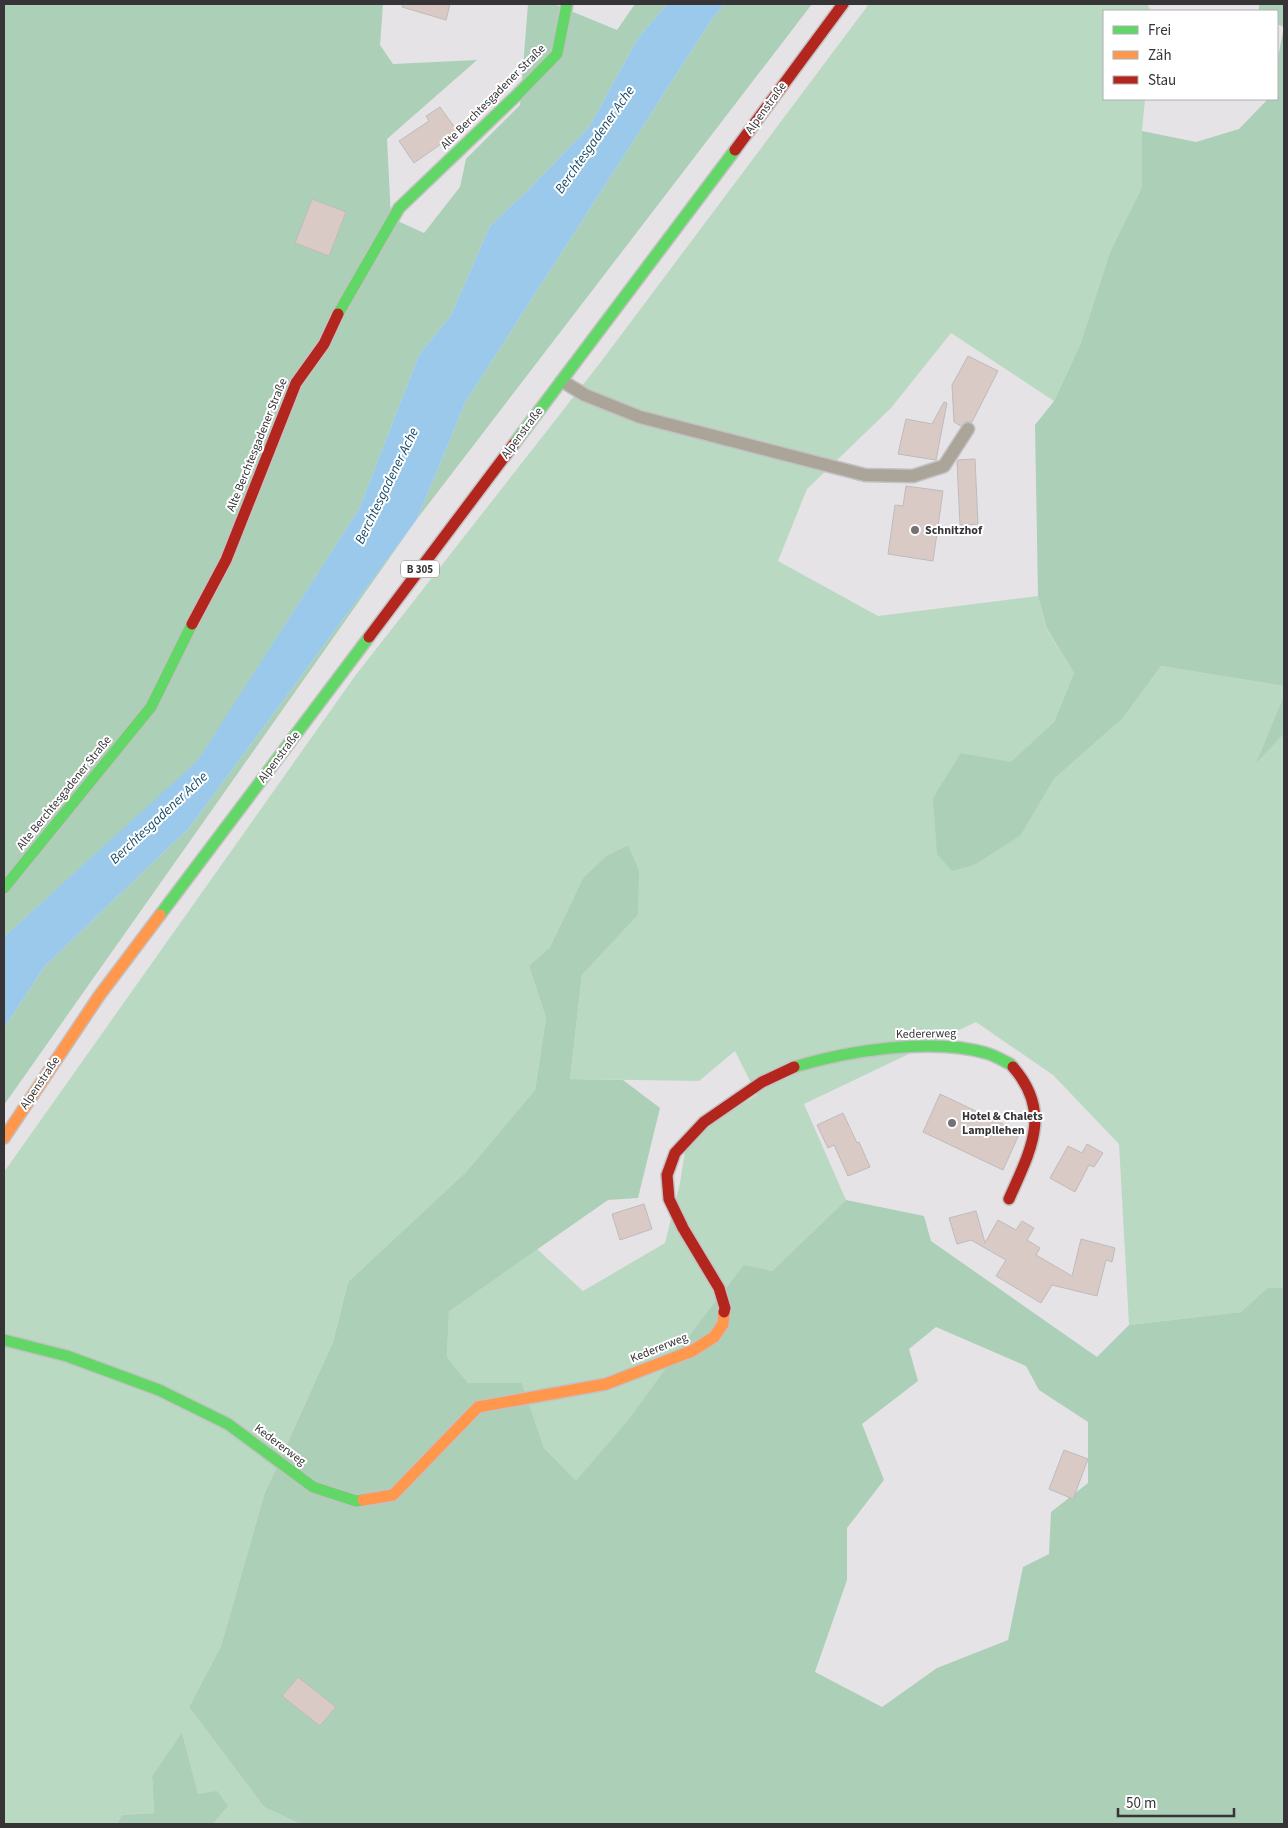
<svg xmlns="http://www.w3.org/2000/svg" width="1288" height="1828" font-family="'Source Sans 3',sans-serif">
	<rect width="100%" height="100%" fill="#e6e3e7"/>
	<path fill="#bad9c3" d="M869 4H1147L1151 11H1104V99H1145L1142 131V187L1110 252 1080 345 1054 401 951 333 891 408 807 489 778 561 878 616 1038 596 1047 630 1074 673 1054 722 1011 763 961 753 1021 835 1054 779 1123 718 1161 666 1284 686V695L1257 761 1284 734V1288H1267L1241 1312 1129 1325 1119 1144 1053 1075 976 1022 804 1104 846 1200 772 1271 744 1266 697 1325 628 1420 576 1482 544 1448 522 1383H468L447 1357 449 1310 537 1249 583 1291 665 1243 680 1183 687 1138 757 1095 735 1051 699 1081 570 1079 582 975 638 915 628 845 606 856 583 878 550 947 529 966 546 1018 535 1090 466 1172 348 1282 333 1342 264 1495 221 1646 189 1707 264 1807 300 1824H213L228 1806 198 1795 182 1734 152 1776 154 1813 122 1815 117 1824H4V1172L355 676 600 363Z"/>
	<g fill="#accfb7" fill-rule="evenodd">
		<path d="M4 4H383L380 45 393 64 477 60 387 139 391 218 424 233 460 187 466 159 520 105 528 4H554L617 30 635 4H667L638 38 589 127 529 189 490 226 451 315 419 355 359 509 198 761 4 937Z"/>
		<path d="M725 4H812L417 519 4 1105V1028L45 966 189 828 417 519 466 401 712 19Z"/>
		<path d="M1259 4H1284V686L1161 666 1123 718 1054 779 1021 835 974 865 952 871 937 854 933 798 961 753 1011 762 1054 722 1074 673 1047 629 1038 596 1035 425 1054 401 1080 345 1110 252 1142 187V131L1196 142 1239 129 1268 99H1277V62L1284 27 1277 24V11H1259Z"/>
		<path d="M1284 695V734L1256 763Z"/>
		<path d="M628 845 639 871 638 915 582 975 570 1079 623 1080 660 1108 638 1198 608 1200 449 1311 447 1357 468 1383H522L544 1448 576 1481 628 1420 697 1325 744 1265 772 1271 846 1200 924 1216 931 1241 1097 1357 1129 1325 1241 1312 1267 1288H1284V1824H300L264 1807 189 1707 221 1646 264 1495 333 1342 348 1282 466 1172 535 1090 546 1018 529 966 550 947 583 878 606 856ZM936 1327 1026 1366 1039 1390 1088 1422V1483L1051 1512 1049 1554 1023 1567 1008 1640 937 1668 882 1707 815 1672 847 1580V1528L884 1480 862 1424 918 1381 909 1349Z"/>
		<path d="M182 1733 198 1794 217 1791 228 1806 213 1824H117L122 1815 154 1813 152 1776Z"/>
	</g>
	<path fill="#9ac9eb" d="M667 4H725L712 19 466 401 417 519 189 828 45 966 4 1028V937L198 760 359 509 419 355 451 315 490 226 529 189 589 127 638 38Z"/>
	<g fill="#dacac5" stroke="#bebbbc">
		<path d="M402 4H450L446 20 402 7Z"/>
		<path d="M440 107 458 132 414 163 399 141 429 121 426 116Z"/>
		<path d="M312 199 346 212 329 256 295 243Z"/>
		<path d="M968 356 998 371 972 422H965L961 426 954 422 952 385Z"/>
		<path d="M944 402 947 403 936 460 898 454 906 419 932 424Z"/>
		<path d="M975 459 978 524 960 525 957 462 958 460Z"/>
		<path d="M906 486 943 491 933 561 888 554 895 505 903 506Z"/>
		<path d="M940 1094 1020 1132 1003 1170 923 1132Z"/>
		<path d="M843 1113 857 1143 859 1142 870 1167 848 1176 834 1145 828 1148 817 1125Z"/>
		<path d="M1087 1144 1103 1153 1094 1167 1089 1165 1075 1192 1050 1178 1068 1146 1082 1153Z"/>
		<path d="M644 1204 652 1229 620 1240 612 1214Z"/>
		<path d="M976 1211 985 1243 998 1220 1016 1230 1022 1221 1034 1228 1027 1240 1040 1248 1036 1255 1072 1276 1081 1239 1115 1248 1112 1262 1106 1260 1097 1296 1052 1285 1041 1303 996 1276 1006 1260 971 1240 957 1244 949 1218Z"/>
		<path d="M1064 1450 1088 1459 1073 1499 1049 1489Z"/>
		<path d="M298 1677 336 1707 320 1726 282 1696Z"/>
	</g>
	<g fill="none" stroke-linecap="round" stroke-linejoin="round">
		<g stroke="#c3c1c3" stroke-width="15">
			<path id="street" d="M562 381 585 395 640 417 865 475 913 476 944 466 968 429"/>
		</g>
		<g stroke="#c3c1c3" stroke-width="14">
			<g id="fast">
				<path d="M338 314 399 208 517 95 557 54 567 4"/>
				<path d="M514 444 735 150"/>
				<path d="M4 888 151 707 192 624"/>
				<path d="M160 915 369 637"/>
				<path d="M794 1067C847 1051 932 1037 986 1053 994 1055 1002 1060 1010 1064L1013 1067"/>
				<path d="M4 1340 67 1356 159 1390 228 1424 313 1487 356 1501 363 1500"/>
			</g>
		</g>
		<g stroke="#c3c1c3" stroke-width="14">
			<g id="slow">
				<path d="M4 1138 99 996 160 915"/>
				<path d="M363 1500 393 1495 478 1407 606 1384 692 1351 714 1337 723 1324 724 1312"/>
			</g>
		</g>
		<g stroke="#c3c1c3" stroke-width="14">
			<g id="jam">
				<path d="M735 150 843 4"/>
				<path d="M192 624 226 560 296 383 324 344 338 314"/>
				<path d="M369 637 514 444"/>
				<path d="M1009 1199C1030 1151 1053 1113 1013 1067"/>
				<path d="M724 1312 725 1308 719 1288 683 1228 669 1199 667 1175 675 1153 704 1122 762 1082 794 1067"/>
			</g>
		</g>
		<use href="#street" stroke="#aaa499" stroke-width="12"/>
		<use href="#fast" stroke="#63d668" stroke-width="11"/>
		<use href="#slow" stroke="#ff974d" stroke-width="11"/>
		<use href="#jam" stroke="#b3261e" stroke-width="11"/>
	</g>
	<g fill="#747175" stroke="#fff" stroke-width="2">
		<circle cx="915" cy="530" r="5"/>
		<circle cx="952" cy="1123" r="5"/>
	</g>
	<g text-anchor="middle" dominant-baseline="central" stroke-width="4" stroke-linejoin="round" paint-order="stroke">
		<rect fill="#fff" stroke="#737174" stroke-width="1" x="401" y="560.5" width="38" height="17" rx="4"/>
		<g font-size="11" font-weight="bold" fill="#373438">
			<text x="420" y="569">B 305</text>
		</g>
		<g font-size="12" fill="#373438" stroke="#fff">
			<text transform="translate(493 97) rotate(-45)">Alte Berchtesgadener Straße</text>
			<text transform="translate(766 108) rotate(-54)">Alpenstraße</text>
			<text transform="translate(522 433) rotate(-53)">Alpenstraße</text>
			<text transform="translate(257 445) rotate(-68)">Alte Berchtesgadener Straße</text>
			<text transform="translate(279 757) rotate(-53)">Alpenstraße</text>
			<text transform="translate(64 793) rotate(-51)">Alte Berchtesgadener Straße</text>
			<text transform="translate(926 1034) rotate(-1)">Kedererweg</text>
			<text transform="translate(40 1083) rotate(-56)">Alpenstraße</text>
			<text transform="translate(659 1348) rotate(-22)">Kedererweg</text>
			<text transform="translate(280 1445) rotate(37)">Kedererweg</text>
		</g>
		<g font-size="12" font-weight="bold" fill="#373438" stroke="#fff" text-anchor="start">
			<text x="925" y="530">Schnitzhof</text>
			<text x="962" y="1116">Hotel &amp; Chalets<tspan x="962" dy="14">Lampllehen</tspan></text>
		</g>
		<g font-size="14" font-style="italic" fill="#154b6a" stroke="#fff">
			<text transform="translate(595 140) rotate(-55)">Berchtesgadener Ache</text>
			<text transform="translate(387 486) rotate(-64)">Berchtesgadener Ache</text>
			<text transform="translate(159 818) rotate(-43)">Berchtesgadener Ache</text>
		</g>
	</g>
	<rect width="1288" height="1828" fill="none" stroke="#373438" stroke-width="10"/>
	<rect x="1103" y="10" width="175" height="90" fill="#ffffff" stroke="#afaeaf"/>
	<rect x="1113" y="26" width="25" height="8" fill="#63d668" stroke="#afaeaf"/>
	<text x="1148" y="35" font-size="15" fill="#373438">Frei</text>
	<rect x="1113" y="51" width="25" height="8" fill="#ff974d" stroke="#afaeaf"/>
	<text x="1148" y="60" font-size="15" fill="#373438">Zäh</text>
	<rect x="1113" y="76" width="25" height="8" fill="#b3261e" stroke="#afaeaf"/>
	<text x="1148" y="85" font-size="15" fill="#373438">Stau</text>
	<path d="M1118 1808v8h116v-8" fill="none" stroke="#373438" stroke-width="2.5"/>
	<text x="1126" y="1808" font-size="15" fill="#373438" stroke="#ffffff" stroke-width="4" paint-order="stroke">50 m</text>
</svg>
